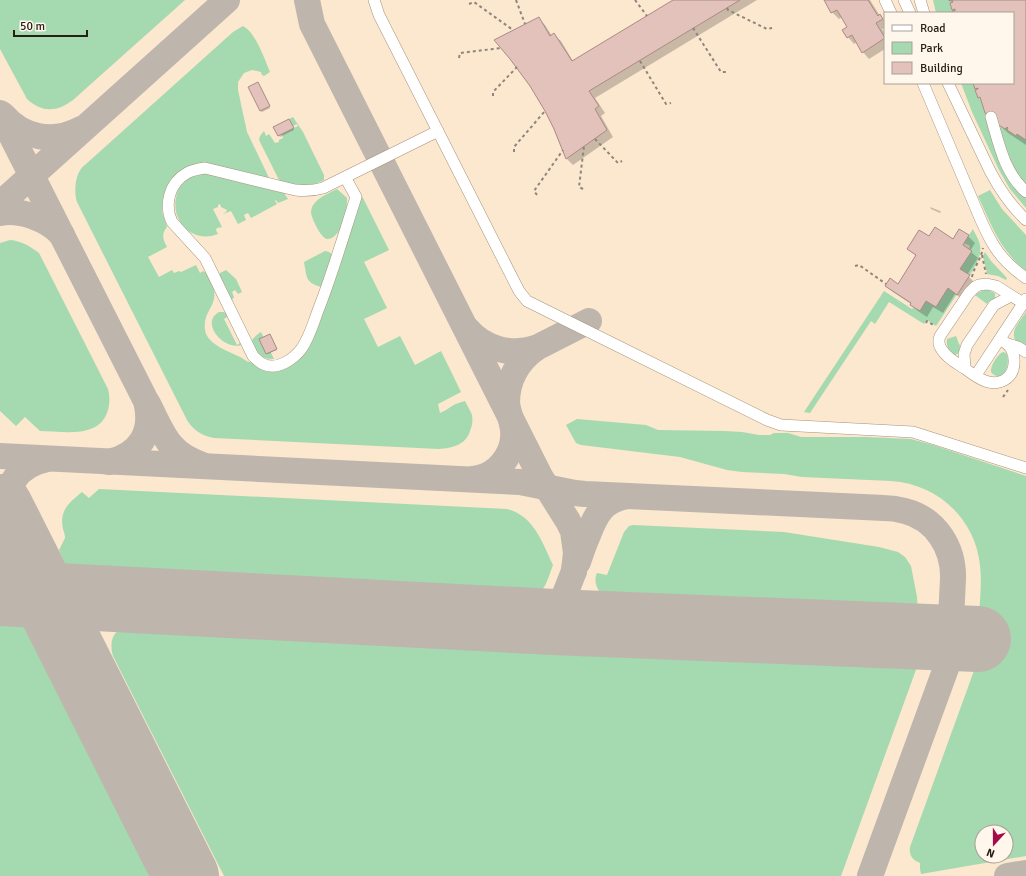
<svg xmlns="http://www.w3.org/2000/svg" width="1026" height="876" font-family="Signika,sans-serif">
	<rect width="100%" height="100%" fill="#fff6ec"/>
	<path fill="#fce7cf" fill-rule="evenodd" d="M0 0H1026V876H0ZM885 13H1013V83H885ZM982 832H1006V856H982Z"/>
	<g fill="#a5d9af" fill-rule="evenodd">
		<path d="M0 0H185L73 100C57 112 42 113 27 99L0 49Z"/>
		<path d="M933 0H952L953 2 950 4 952 10 955 9V11H953V13H936Z"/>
		<path d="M243 26C256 33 264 58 270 72L264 76 262 75 261 72 257 71 252 70 244 73 238 82V90L247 132 270 180 217 166 174 176 168 184 163 197 162 212 167 227C161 234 163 240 167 247L148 257 159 277 172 270 174 273 179 271 181 272 196 265 200 273 203 271C209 274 210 278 212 283 221 306 202 309 205 330 207 345 231 352 242 358 245 360 247 362 250 362 261 365 278 364 290 365L331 289 361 194 389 250 364 262 387 308 364 319 378 347 400 336 415 365 441 351 461 392 438 404 440 413C444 411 448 409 452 406 455 404 461 402 465 401 467 405 470 410 472 415 473 421 472 426 470 431 466 445 452 448 439 449L214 438C202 436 193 430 187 420L77 202C74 194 75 176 81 169 82 167 84 166 86 164L233 32Z"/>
		<path d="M961 83H973L978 89 975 90 978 98 980 97 985 113 986 114 1001 164 1026 197V208L1010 189 999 170 972 112Z"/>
		<path d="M293 117 303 132 324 175V180C306 189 299 185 280 182L259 140 260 136 264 131 266 136 269 134 275 143 279 142V140L283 138 282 134 298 126 297 124 293 126 289 119Z"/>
		<path d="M998 125 1005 129 1007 127 1008 128 1007 130 1016 136 1017 134 1026 140V186L1009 161Z"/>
		<path d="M205 173 284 193 288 199 278 203 276 200 275 201 277 204 251 218 248 213 244 215 246 220 238 224 231 211 223 214 224 213 226 212 227 210 221 207 220 204 218 205V207L213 209 222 227 217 228 216 230 218 234C191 245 167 218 178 191 180 185 186 178 193 176 197 174 201 174 205 173Z"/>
		<path d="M337 189 347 198C347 203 347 209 346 214 345 221 337 240 327 239 321 238 312 219 311 213 311 210 312 206 314 204 319 197 329 193 337 189Z"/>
		<path d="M990 190 1002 209 1026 235V271C999 249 992 226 978 196Z"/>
		<path d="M973 229C975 234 979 239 980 245 982 255 975 267 970 275L960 269 972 251 969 248 970 246 964 243Z"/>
		<path d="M10 240C21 241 30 246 39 253L108 389C110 397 110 405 107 413 97 439 62 431 40 431L25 417 16 426 0 411V243Z"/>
		<path d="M325 251 329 252 333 255 322 287C305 283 307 277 304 262Z"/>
		<path d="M985 252 991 261 1007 278 1006 280 998 276 987 274 983 256Z"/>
		<path d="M226 270 236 279 242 292 238 294 235 290 232 292 234 297 232 300H229L220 280V273Z"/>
		<path d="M948 288 957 294 936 326 927 320 924 324 889 302 875 324 871 321 810 413 804 412 884 291 912 309 914 307 920 311 926 301 936 307Z"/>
		<path d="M985 290H988L995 293V298L989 301 987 304 975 295 979 292Z"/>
		<path d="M219 312H224L228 315 227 317 224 319 237 345 240 343 241 345C225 351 199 323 219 312Z"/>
		<path d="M1026 312V349C1023 346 1018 344 1016 341 1009 331 1021 320 1026 312Z"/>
		<path d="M261 332 274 359C262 360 253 352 252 340 255 337 257 334 261 332Z"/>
		<path d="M956 336 959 344 960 345 959 353 955 355C949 351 946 347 947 339Z"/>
		<path d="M1003 352 1006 353C1012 365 1002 385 991 372 990 366 998 354 1003 352Z"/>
		<path d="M577 419 646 425 658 430 724 431 742 432 759 435H770L774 433H788L801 437H866L911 439 933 445 1026 476V856L921 874 920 869V863C912 860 909 855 910 847L971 679C973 673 976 666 977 659 979 645 978 630 979 616 980 599 982 582 980 565 975 518 937 484 891 481L802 477 784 474 742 472 727 470 680 457 581 445 576 443 566 425ZM982 832H1006V856H982Z"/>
		<path d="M99 489 507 509C534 516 542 542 553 565 548 577 546 593 531 597L82 576C69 573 64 562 59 550L65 538C65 535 64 532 63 529 59 510 69 503 82 492L89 498Z"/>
		<path d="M633 525 784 532 879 547 898 552 905 557 911 566 917 597 918 615 610 600C600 596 592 584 597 573L607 575 624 532 629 526Z"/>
		<path d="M0 618 20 619 150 876H0Z"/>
		<path d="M133 624 899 659C906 660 912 662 917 667L841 876H224L113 656C108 638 115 628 133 624Z"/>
	</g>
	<g fill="#0003">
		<path d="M675 0H757L595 98 605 113 601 116 613 137 573 165 567 159 554 128 538 18 545 25 552 36 554 35 561 41 573 61Z"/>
		<path d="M825 0H870L880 16 885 21V28L882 29 885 34V49L869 59 863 52 857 42 854 44 848 37V28L842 17 839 19 832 12Z"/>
		<path d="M950 0H1026V145L1008 133 1000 125 983 102 979 97 978 90 976 88V83H1013V13H954L955 12 953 10V3Z"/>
		<path d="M259 84 270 108 262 112 260 110Z"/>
		<path d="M290 121 294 130 280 137 279 135Z"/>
		<path d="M930 207 940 211 941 212 940 213 931 209Z"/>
		<path d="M959 231 968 236 975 243 970 251 978 258 967 275 975 283 964 300 955 294 943 313 933 307 927 317 918 311 911 304 893 292 886 286 898 285 916 256 908 249 929 238 953 240Z"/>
		<path d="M270 335 277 350 268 354 267 353Z"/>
	</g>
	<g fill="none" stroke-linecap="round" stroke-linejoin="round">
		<g stroke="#beb5ac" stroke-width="26">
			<path d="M307 0 312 24 541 478 568 521 573 531 576 553 574 571"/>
			<path d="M0 113 146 401C154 432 140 455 109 462"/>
			<path d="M3 115C23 138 53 144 81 129"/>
			<path d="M0 204 227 0"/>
			<path d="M0 213C20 209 48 219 62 235"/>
			<path d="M467 329C484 349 511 356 536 348"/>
			<path d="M148 404C164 435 167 452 202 465"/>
			<path d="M0 456 520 482 575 493 585 494 884 508C891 508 898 509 905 511 936 519 954 548 953 579L949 660 870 876"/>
			<path d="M473 479C477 478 481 478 485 476 503 469 515 449 513 430 512 420 508 412 507 403 507 380 518 361 536 348L589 321"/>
			<path d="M578 562C581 553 584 544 588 535 596 514 603 500 628 496"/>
			<path d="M38 582 36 573C31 563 26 553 21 543 10 522 0 502 14 480 21 468 33 462 47 459"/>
			<path d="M554 622 574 571 577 554"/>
			<path d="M1007 876 1026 873"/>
		</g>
		<g stroke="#beb5ac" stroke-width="66">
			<path d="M0 507 186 876"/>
			<path d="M0 593 554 622 978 639"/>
		</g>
	</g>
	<g fill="#e3c2bb" stroke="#aa8b85">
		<path d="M673 0H740L589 91 599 106 595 109 607 130 566 159 554 129 545 111 530 86 510 59 494 40 539 17 550 36 554 33 572 61Z"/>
		<path d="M824 0H868L878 16 880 14 883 19 876 23 885 38 862 53 852 35 847 38 842 30 847 27 837 10 831 13Z"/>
		<path d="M949 0H1026V140L1017 134 1016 136 1007 130 1008 128 1007 127 1005 129 996 123 998 121 985 113 980 97 978 98 975 90 978 89V88L975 89 973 83H1013V13H953L952 11H955V9L952 10 950 3 953 2 952 0 949 1Z"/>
		<path d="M258 82 270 106 260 111 248 87Z"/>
		<path d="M289 119 294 128 278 136 273 127Z"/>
		<path d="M935 227 953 239 959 229 969 235 963 245 972 251 960 269 970 275 957 295 948 288 936 307 926 301 920 311 910 305 911 303 885 286 890 278 898 284 916 255 907 249 919 230 929 236Z"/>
		<path d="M270 334 277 349 266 354 259 339Z"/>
	</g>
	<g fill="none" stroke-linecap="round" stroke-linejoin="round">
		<g stroke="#a6937c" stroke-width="12">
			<g id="minor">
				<path d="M374 0 379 15 519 291 527 301 767 420 781 425 913 432 1026 468"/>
				<path d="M885 0 891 13"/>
				<path d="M904 0 910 13"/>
				<path d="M920 0 924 13"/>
				<path d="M923 83 980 218C984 227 988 236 993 244 1001 258 1013 269 1026 278"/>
				<path d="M948 83 990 171C1000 190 1011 206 1026 220"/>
				<path d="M991 117C999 144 1004 172 1026 192"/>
				<path d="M345 177 356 197C344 234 333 272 319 308 314 321 310 336 302 348 294 359 277 371 263 364 259 362 256 359 253 356L205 258 172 222C164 205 169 183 187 173 192 170 198 169 205 168L295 190C305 191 313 191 323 188L438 131"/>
				<path d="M1000 339C1010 345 1015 351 1014 364 1013 379 999 386 985 381 977 378 970 372 964 368 956 363 947 358 942 350 939 346 938 341 940 336L969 293 975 287 979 285 987 284 996 286 1023 303"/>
				<path d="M1008 344 1018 347 1026 352"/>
				<path d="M965 368 964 354 967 345 994 305 1011 296"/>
				<path d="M976 375 1026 299"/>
			</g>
		</g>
		<g stroke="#8e867c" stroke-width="2" stroke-dasharray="3 3" stroke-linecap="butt">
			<path d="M516 0 525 24"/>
			<path d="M635 0 647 16"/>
			<path d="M469 4 474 2 513 30"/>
			<path d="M727 8 728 10 767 29 772 28"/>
			<path d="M693 28 721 72H726"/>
			<path d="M459 58 460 53 501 48"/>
			<path d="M640 61 666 104 671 103"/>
			<path d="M493 96V92L517 67"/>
			<path d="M595 139 618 163 622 161"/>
			<path d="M514 152V147L545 111"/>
			<path d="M583 189 579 187 584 146"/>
			<path d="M537 195 534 191 563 150"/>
			<path d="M982 255 986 274"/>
			<path d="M855 266 859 265 886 284"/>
			<path d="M972 277C974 267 981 259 983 248"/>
			<path d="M926 323 927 321 935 326"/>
			<path d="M1003 397 1008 390"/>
		</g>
		<use href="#minor" stroke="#fff" stroke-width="11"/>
	</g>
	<rect x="884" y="12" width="130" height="72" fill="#fff6ec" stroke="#a9a097"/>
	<rect x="892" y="25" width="20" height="6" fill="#ffffff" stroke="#a9a097"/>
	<text x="920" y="32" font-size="12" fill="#282017">Road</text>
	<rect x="892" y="42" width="20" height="12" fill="#a5d9af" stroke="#a9a097"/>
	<text x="920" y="52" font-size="12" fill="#282017">Park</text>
	<rect x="892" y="62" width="20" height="12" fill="#e3c2bb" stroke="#a9a097"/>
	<text x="920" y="72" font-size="12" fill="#282017">Building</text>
	<g transform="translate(994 844) rotate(201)"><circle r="19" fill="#fff6ec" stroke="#a9a097"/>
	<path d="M0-3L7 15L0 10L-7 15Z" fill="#a30c4a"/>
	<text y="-6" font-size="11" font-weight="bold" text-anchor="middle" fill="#282017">N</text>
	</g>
	<path d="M14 30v6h73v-6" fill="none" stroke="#282017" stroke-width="2"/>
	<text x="20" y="30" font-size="12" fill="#282017" stroke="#fff6ec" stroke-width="3" paint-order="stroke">50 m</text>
</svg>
